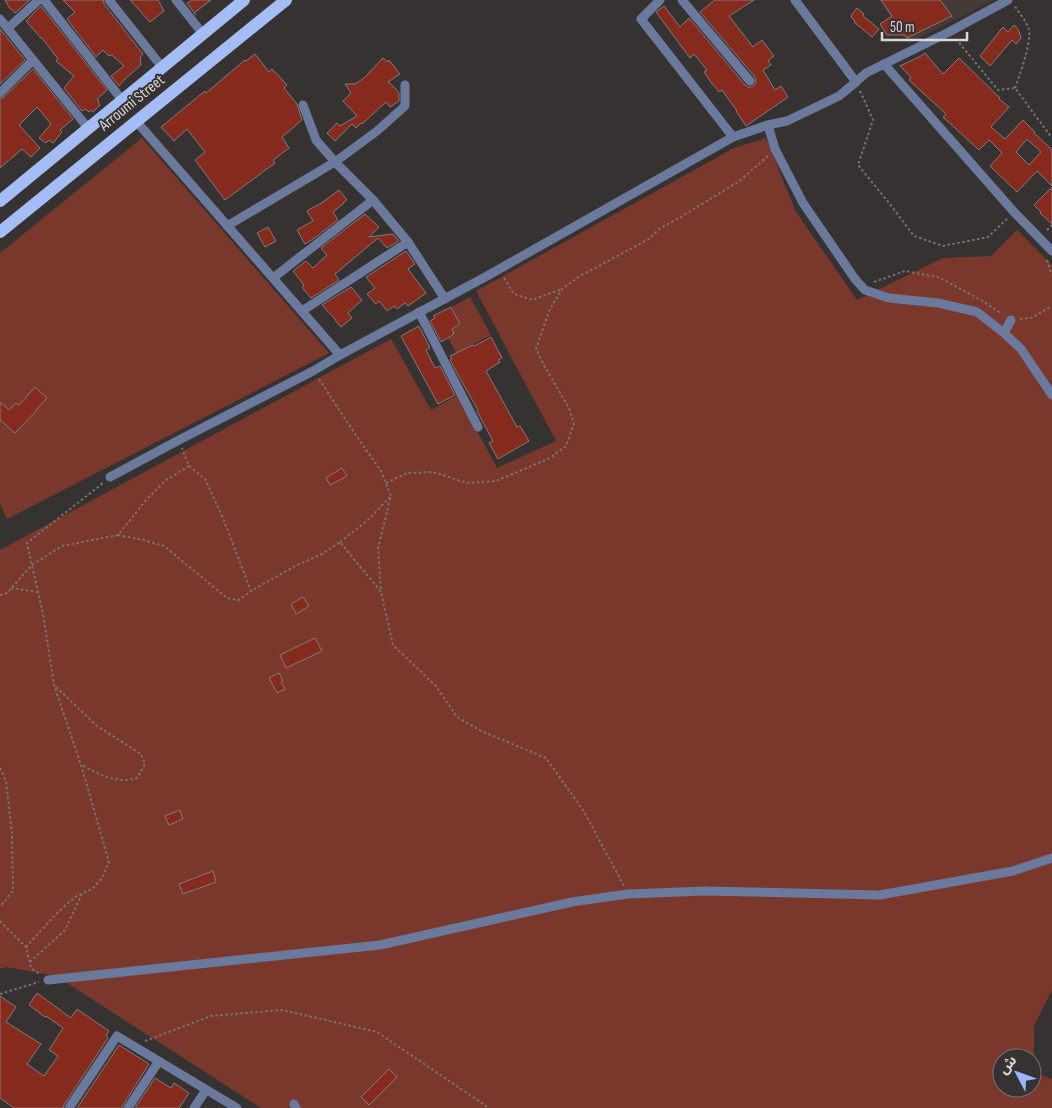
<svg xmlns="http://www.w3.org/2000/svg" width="1052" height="1108" font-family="'Sofia Sans Condensed','Noto Sans Arabic',sans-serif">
	<rect width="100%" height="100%" fill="#363232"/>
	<path fill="#453a38" d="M879 0H994L909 43Z"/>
	<g fill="#7a382d" fill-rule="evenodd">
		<path d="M142 138 329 353 7 519 0 504V253Z"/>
		<path d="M766 138 796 212 857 300 943 258 991 256 1017 230 1052 265V990L1034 1026V1073L1052 1079V1108H261L56 976 6 967 0 969V550L391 339 431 410 458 395 497 468 556 441 476 291 734 148ZM1002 1058H1032V1088H1002Z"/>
		<path d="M470 297 491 335 456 353 448 337 454 334 451 330 460 325 452 307Z"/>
	</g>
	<g fill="#862a1d" stroke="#807c7b" fill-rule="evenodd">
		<path d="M5 0H30L15 13 9 7Z"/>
		<path d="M63 0H103L104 4 143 54 140 58 141 65 125 79 119 86 111 76 124 66 112 55 109 56 103 50 96 57 67 19 75 12Z"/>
		<path d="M130 0H158L164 11 150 22Z"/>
		<path d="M193 0H211L194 13 196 15 187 3Z"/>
		<path d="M715 0H754L729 16 753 47 762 40 774 56 768 61 771 65 763 70 775 90 781 86 788 97 746 126 736 111H737L722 90 719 92 713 84H712L704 72 707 70 694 54 690 58 656 12 664 6 680 27 689 18 745 85 748 87H752L756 83 755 77 700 12Z"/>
		<path d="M881 0H940L952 16 907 38 905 35H887L880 24 892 16Z"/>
		<path d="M41 6 107 90 97 99 99 101 98 102 100 105 93 112 91 110 89 112 85 109 82 111 64 88 74 76 56 61 58 59 42 38H41L26 21Z"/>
		<path d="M857 8 864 14 863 16 879 29 872 37 854 22 855 21 851 17 853 13Z"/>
		<path d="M1014 25 1018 29 1021 38 1016 44 1012 40 990 66 980 56 1003 27 1008 32Z"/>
		<path d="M0 29 25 60 0 84Z"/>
		<path d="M925 53 943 74 959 58 1000 98 999 99 1009 107 991 127 1005 139 1023 120 1035 132 1034 133 1052 150V186L1037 171 1017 192 990 166 1002 153 989 140 979 150 943 117 946 114 909 80 911 77 900 66 921 56ZM1027 139 1041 152 1029 165 1016 152Z"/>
		<path d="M255 54 269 72 272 69 287 85 284 88 297 104 302 120 282 137 289 148 273 160 275 163 225 200 195 160 205 152 187 129 174 141 161 127 205 91 206 93 245 60 246 61Z"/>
		<path d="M383 58 388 62 389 60 400 74 388 82 395 88 399 93V101L390 107 386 102 362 124 361 123 356 128 352 124 335 141 327 133 337 123 340 126 357 116 343 101 351 93 345 84H355L364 78Z"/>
		<path d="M33 69 73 119 60 130 62 132 53 143 49 140 46 143 39 138 51 124 37 107 19 125 40 148 31 157 22 149 0 168V99L4 97Z"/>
		<path d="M1052 187V224L1040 213 1041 212 1034 205Z"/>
		<path d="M339 190 347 200 343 203H344L333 212 338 220 313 239 305 244 297 230 313 221 307 211 323 202Z"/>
		<path d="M365 214 379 227 369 237 393 234 399 241 387 248 378 238 335 274 339 280 311 298 302 287 304 285 293 271 306 261 313 268 314 267 327 255 321 248Z"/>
		<path d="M268 227 276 241 265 247 257 233Z"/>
		<path d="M406 251 415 264 408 269 426 293 408 306 405 303 397 309 394 306 387 311 379 301 376 304 367 294 375 288 366 277Z"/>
		<path d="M351 287 362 300 348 313 352 318 341 327 335 320V319L322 305Z"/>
		<path d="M451 307 460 324 452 329 454 334 441 342 430 321 435 318 433 316Z"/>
		<path d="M419 326 430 348 426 350 435 368 440 366 455 395 438 404 401 336Z"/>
		<path d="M491 337 502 358 498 360 500 362 486 371 517 427 520 426 529 441 498 459 489 443 493 441 477 411 478 410 466 389 450 360 452 359 450 356 473 345 474 346Z"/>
		<path d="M35 387 47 398 36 410H37L15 433 0 420V402L9 410 16 403 19 405Z"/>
		<path d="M342 468 347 476 330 485 326 478Z"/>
		<path d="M303 597 309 606 296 614 291 604Z"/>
		<path d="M315 638 322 651 286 668 280 655Z"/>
		<path d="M279 673 283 681 281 682 285 689 277 693 269 678Z"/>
		<path d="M180 810 183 819 169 825 165 816Z"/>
		<path d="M213 871 216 882 183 894 179 884Z"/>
		<path d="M37 993 71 1018 77 1009 109 1031 106 1036 108 1038 64 1105 63 1108H14L0 1098V996L16 1007 6 1022 41 1044 27 1064 44 1076 58 1056 49 1050 63 1028 46 1016 45 1017 29 1005Z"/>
		<path d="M119 1045 149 1064 123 1105 122 1108H77Z"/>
		<path d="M389 1069 397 1077 369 1105 361 1097Z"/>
		<path d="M155 1078 171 1088 174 1083 189 1093 179 1108H135Z"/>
	</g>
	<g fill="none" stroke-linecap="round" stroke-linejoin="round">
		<g stroke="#767373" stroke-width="2" stroke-dasharray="2.5 2.5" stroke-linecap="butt">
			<path d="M956 39 998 90 1015 88 1052 138"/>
			<path d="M1015 88C1019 78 1032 40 1029 30 1027 22 1019 13 1015 6"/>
			<path d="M860 91 873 120 858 165 889 203 914 236 943 246 988 237 1008 218"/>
			<path d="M1047 230 1052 225"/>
			<path d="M1047 260 1052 275"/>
			<path d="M504 278 514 294 532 300 562 289"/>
			<path d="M874 282 905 271 938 277 981 300 1002 314"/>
			<path d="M1020 319 1031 318 1052 306"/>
			<path d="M319 379 355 434 381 471 391 496 378 548 381 591"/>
			<path d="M189 466 205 479 223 518 251 591 295 566 322 554 340 542 381 592 393 645 436 686 457 717 481 731 546 758 583 810 624 886"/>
			<path d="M386 483 407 473 433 472 467 483 496 481 550 458 566 446 574 424 569 408 545 367 536 349 549 311 562 289 580 276 649 239 660 228 674 221 738 182 768 156"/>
			<path d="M118 535 144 540 164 546 227 598 239 600 251 591"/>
			<path d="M340 542 367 521 390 497"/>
			<path d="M11 588 38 592"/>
			<path d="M0 595 7 593 32 565 62 546 118 535 147 499 166 480 189 466 182 448"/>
			<path d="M56 687 97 726 141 754 145 764 137 778C116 784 100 775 82 765"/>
			<path d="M0 768 6 781 12 834 13 891 0 907"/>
			<path d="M0 921 26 947 31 968 40 974"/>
			<path d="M26 947 57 913 75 897 92 889 102 878 109 862 82 768 54 685 43 614 27 543 103 483"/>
			<path d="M30 962 65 930 82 894"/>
			<path d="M0 994 39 982"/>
			<path d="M145 1041 211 1016 282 1010 377 1032 489 1108"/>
		</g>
		<g stroke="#6a799c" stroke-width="9">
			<path d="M44 0 122 100"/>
			<path d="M109 0 162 67"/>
			<path d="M176 0 203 34"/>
			<path d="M660 0 641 19 733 137"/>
			<path d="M682 0 750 81"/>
			<path d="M795 0 856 82"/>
			<path d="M0 19 88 128"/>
			<path d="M8 28 39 0"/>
			<path d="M884 64 1014 212 1052 251"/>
			<path d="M0 93 33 60"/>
			<path d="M303 105 316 140 335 162 373 200 408 242 445 299"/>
			<path d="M136 121 340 355"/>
			<path d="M768 125 775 149 803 203 855 279 865 290 889 298 938 303 977 312 1004 333"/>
			<path d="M227 226 335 162 377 131 405 106V85"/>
			<path d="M273 278 373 200"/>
			<path d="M302 311 408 242"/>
			<path d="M419 312 478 427"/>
			<path d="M1011 320 1004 333 1021 349 1052 395"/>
			<path d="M110 477 179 440 313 371 340 355 487 276 733 137 768 125 787 121 839 96 856 82 866 73 949 32 1008 0"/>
			<path d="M48 980 380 945 572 902 628 894 705 891 880 895 1013 871 1052 858"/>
			<path d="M294 1104 296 1108"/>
			<path d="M69 1108 117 1036 237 1108"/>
			<path d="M128 1108 159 1061"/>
			<path d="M194 1108 206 1090"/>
		</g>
		<g stroke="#a5bdf7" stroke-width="12">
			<path d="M0 201 244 0"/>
			<path d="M0 232 286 0"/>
		</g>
	</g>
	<g text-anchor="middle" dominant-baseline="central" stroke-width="4" stroke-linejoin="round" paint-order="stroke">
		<g font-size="16" fill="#dad8d7" stroke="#363232">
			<text transform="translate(132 103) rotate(-39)">Arroumi Street</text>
		</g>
	</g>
	<g transform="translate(1017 1073) rotate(311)"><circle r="24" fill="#363232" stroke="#787474"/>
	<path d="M0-4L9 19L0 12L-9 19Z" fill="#98b5fd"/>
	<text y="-8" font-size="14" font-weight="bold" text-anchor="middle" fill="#dad8d7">ش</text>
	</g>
	<path d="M882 32v8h85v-8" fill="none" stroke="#dad8d7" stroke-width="2.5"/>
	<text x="890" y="32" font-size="15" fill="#dad8d7" stroke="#363232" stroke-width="4" paint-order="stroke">50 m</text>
</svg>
